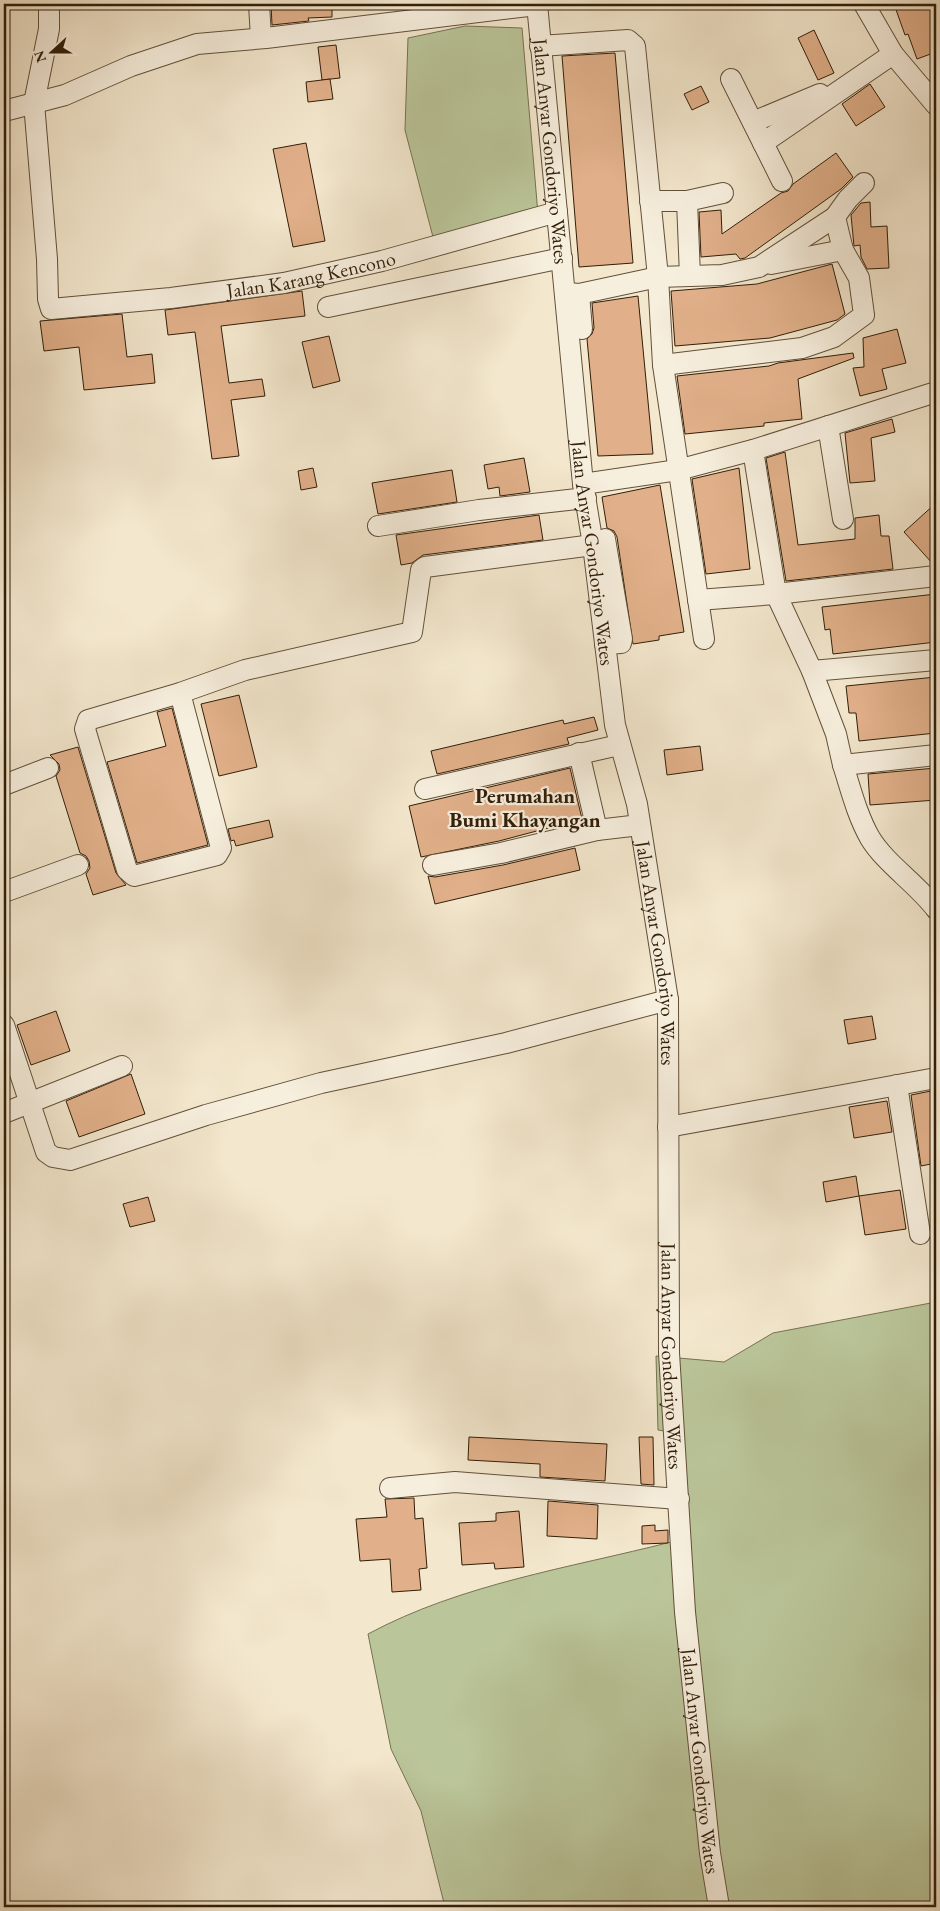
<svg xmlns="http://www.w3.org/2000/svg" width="940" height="1911" font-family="'EB Garamond',serif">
	<rect width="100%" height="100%" fill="#f3e7cd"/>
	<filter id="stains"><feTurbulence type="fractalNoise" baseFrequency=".004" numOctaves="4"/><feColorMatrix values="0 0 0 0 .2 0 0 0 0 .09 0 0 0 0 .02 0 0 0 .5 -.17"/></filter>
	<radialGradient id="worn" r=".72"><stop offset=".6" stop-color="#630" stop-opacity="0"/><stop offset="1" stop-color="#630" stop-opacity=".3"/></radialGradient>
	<g fill="#bac599" stroke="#767250">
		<path d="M465 26 522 28 538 214 433 237 405 130 408 38Z"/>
		<path d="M936 1302V1907H445L421 1811 391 1749 368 1634C461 1584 569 1568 671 1542L670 1432 658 1430 656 1356 724 1362 773 1333Z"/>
	</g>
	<g fill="#e1b08a" stroke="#311e08">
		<path d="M271 4H332V17L308 18 309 21 272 25Z"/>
		<path d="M894 4H936V52L917 59 908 34 905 35Z"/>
		<path d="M814 30 834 73 818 80 798 38Z"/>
		<path d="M336 45 340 78 322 80 318 47Z"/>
		<path d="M615 53 633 263 579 267 562 56Z"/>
		<path d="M330 79 333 99 308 102 306 82Z"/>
		<path d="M870 84 885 107 856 126 842 104Z"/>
		<path d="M701 86 709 102 692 110 684 94Z"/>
		<path d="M306 143 325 241 293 247 273 149Z"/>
		<path d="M836 153 853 177 841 189 745 258 740 259 736 254 701 257 699 212 721 210 722 234 781 193 788 191 793 184Z"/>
		<path d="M870 202 871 227 887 226 889 268 867 269 861 257 860 245 854 246 851 215 861 203Z"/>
		<path d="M832 264 845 314 837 320 770 338 675 346 671 291 757 284Z"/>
		<path d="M302 291 305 316 221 326 229 383 262 379 265 396 231 400 239 456 212 459 195 332 168 335 165 310Z"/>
		<path d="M638 296 653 454 598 456 587 339 592 334 594 328 592 303Z"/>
		<path d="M122 314 127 357 152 354 155 383 84 390 79 347 44 351 40 321Z"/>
		<path d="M897 329 906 363 882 369 887 389 860 396 853 368 864 367 863 338Z"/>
		<path d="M329 336 340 381 313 388 302 342Z"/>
		<path d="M853 353 854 358 798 379 802 419 764 423V426L685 434 677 376 769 366 778 363Z"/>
		<path d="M892 419 895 432 871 438 875 481 850 483 845 433Z"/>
		<path d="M785 452 798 545 855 539V518L879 515 881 536H889L893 569 786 581 766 458Z"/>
		<path d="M524 458 530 492 500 496 499 487 488 489 484 465Z"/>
		<path d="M313 468 317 487 301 490 298 471Z"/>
		<path d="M739 468 750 569 706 574 692 479Z"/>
		<path d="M452 470 457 502 378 514 372 483Z"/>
		<path d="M660 485 684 632 659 636V640L633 644 617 537 614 531 607 528 602 497Z"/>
		<path d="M936 503V564H933L904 532Z"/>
		<path d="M539 515 543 540 423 555 412 563 401 565 396 535Z"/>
		<path d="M936 594V642L833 654 830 629 825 630 822 607Z"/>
		<path d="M936 677V733L859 741 856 713H849L846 686Z"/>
		<path d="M239 695 257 767 219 776 201 704Z"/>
		<path d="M172 708 208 845 137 863 107 762 166 746 157 712Z"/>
		<path d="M594 717 598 730 567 738 569 744 437 774 431 751 563 720 564 724Z"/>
		<path d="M700 746 703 770 667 775 664 750Z"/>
		<path d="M78 747 116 873 126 885 93 895 86 874 90 868 89 861 86 856 80 853 56 776 60 770 59 764 50 755Z"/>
		<path d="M570 768 582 819 499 841 421 857 409 806Z"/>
		<path d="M936 768V800L870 805 868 774Z"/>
		<path d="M269 820 273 837 236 846 234 840 231 841 228 829Z"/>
		<path d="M575 848 580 870 435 904 428 876 435 877 503 865Z"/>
		<path d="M56 1011 70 1051 31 1065 17 1025Z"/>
		<path d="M872 1016 876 1039 848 1044 844 1020Z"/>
		<path d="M131 1074 145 1114 79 1137 66 1101Z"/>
		<path d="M936 1090V1163L921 1166 911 1095Z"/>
		<path d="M887 1101 892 1132 854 1138 849 1107Z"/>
		<path d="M856 1176 859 1196 826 1202 823 1182Z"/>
		<path d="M900 1190 906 1229 865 1235 859 1196Z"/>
		<path d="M148 1197 155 1221 130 1227 123 1204Z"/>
		<path d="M469 1437 607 1444 605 1481 540 1477V1464L468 1460Z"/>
		<path d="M639 1437H653L654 1485 641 1484Z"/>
		<path d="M414 1498 415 1519 423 1518 427 1568 419 1569 421 1590 392 1592 390 1559 360 1561 356 1519 387 1517 385 1499Z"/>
		<path d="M548 1501 598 1505 597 1539 547 1536Z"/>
		<path d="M519 1511 524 1567 495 1569 494 1563 462 1565 459 1523 496 1521V1513Z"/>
		<path d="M655 1525V1531L668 1530V1543L642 1544V1526Z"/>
	</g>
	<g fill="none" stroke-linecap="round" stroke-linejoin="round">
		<g stroke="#625039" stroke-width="22">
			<g id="minor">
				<path id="s1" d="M49 4V29L34 103 47 259 48 299 51 309 171 298 284 283 382 261 557 212"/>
				<path d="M259 4 261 38"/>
				<path id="s2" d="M537 4 583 484 593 545 615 725 637 804 668 1000 669 1353 685 1612 710 1853 719 1907"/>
				<path d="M864 4 893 54 936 105"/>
				<path d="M540 46 628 40 635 46 658 277 663 365 704 639"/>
				<path d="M731 79 782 181"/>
				<path d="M4 111 65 95 131 66 197 44 266 38 537 5"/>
				<path d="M753 122 820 94"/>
				<path d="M763 143 893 54"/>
				<path d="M650 201H687L723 193"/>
				<path d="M687 201 690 276"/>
				<path d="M771 264 843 250"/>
				<path d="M567 293 579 294 658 277 722 275 759 267 835 217 848 199 864 183"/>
				<path d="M579 294 582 329"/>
				<path d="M328 307 562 258"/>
				<path d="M663 365 802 348 834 337 864 315 859 278 843 250 835 217"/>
				<path d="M828 426 843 519"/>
				<path d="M753 450 776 594 812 671 836 734 843 765 936 755"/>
				<path d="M583 484 678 470 753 450 936 392"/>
				<path d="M378 526 479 510 586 498"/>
				<path d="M605 539 622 639 621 643 605 644"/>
				<path d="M698 600 776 594 936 576"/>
				<path d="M812 671 936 660"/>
				<path d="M180 693 221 848 217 855 134 876 127 870 85 729 88 720 180 693 245 670 412 632 421 570 425 567 593 545"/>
				<path d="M843 765C851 790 857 815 870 838 885 863 917 884 936 909"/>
				<path d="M4 785 48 768"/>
				<path d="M425 789 619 745"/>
				<path d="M597 830 640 825"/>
				<path d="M433 865 501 853 597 830 579 753"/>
				<path d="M4 892 78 865"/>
				<path d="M4 1025 46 1152 53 1157 70 1160 206 1115 321 1083 506 1043 668 1000"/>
				<path d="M897 1085 920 1234"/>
				<path d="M4 1113 122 1066"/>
				<path d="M668 1127 936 1078"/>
				<path d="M390 1488 455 1482 679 1499"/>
			</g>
		</g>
		<use href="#minor" stroke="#f7efde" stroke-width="20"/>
	</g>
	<g text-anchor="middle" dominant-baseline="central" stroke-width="4.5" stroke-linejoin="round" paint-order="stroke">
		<g font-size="20" fill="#311e08" stroke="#f7efde">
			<text stroke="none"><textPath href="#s2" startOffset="148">Jalan Anyar Gondoriyo Wates</textPath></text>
			<text stroke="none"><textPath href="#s1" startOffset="570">Jalan Karang Kencono</textPath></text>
			<text stroke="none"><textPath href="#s2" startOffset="552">Jalan Anyar Gondoriyo Wates</textPath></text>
			<text stroke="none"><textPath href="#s2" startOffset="958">Jalan Anyar Gondoriyo Wates</textPath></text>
			<text stroke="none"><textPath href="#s2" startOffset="1362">Jalan Anyar Gondoriyo Wates</textPath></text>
			<text stroke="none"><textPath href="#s2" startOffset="1768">Jalan Anyar Gondoriyo Wates</textPath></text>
		</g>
		<g font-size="21" font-weight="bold" fill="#311e08" stroke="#f7efde">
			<text x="525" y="795">Perumahan<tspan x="525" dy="24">Bumi Khayangan</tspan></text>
		</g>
	</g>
	<rect width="940" height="1911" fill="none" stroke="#f3e7cd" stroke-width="20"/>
	<rect x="5" y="5" width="930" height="1901" fill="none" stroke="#311e08" stroke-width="2.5"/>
	<rect x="10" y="10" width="920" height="1891" fill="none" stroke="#311e08"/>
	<g transform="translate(52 52) rotate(249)" stroke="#f7efde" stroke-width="4" paint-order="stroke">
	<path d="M0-4L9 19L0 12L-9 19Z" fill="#311e08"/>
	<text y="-8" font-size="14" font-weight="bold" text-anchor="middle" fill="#311e08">N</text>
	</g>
	<rect width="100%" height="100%" filter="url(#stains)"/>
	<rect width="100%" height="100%" fill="url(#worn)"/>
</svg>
